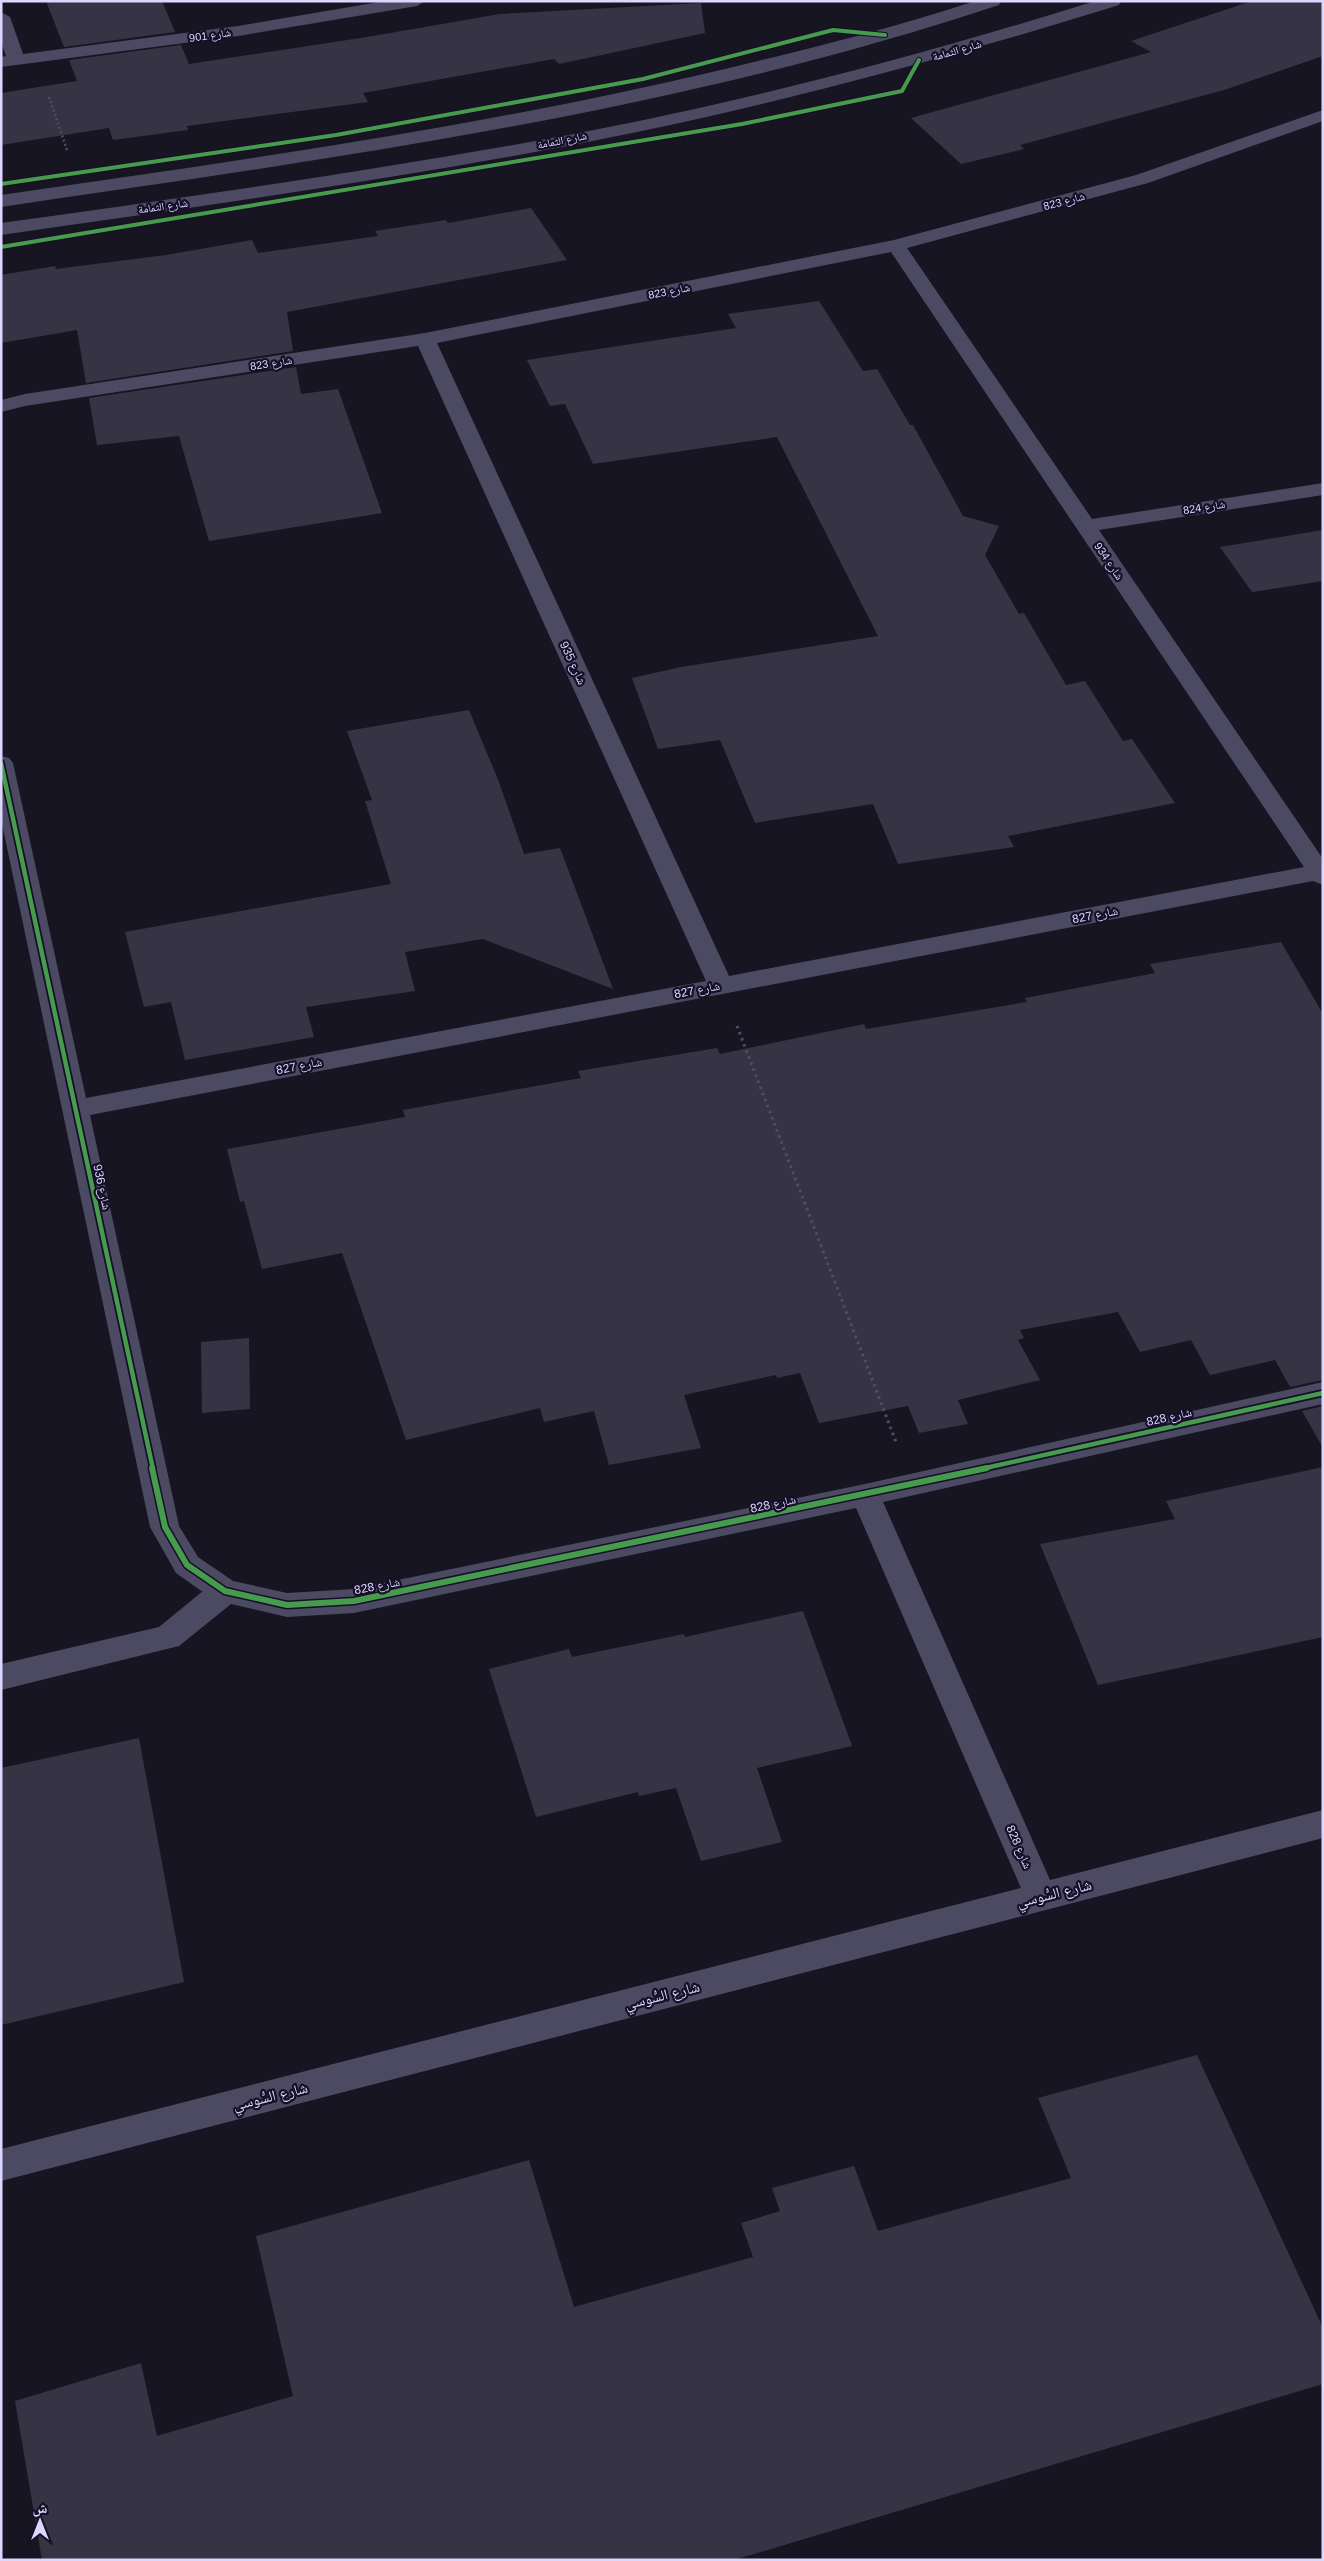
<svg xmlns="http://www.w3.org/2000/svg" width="1324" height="2561" font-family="Arial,'Noto Naskh Arabic',sans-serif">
	<rect width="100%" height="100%" fill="#181522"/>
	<g fill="#363345">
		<path d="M46 1H162L175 32 64 47Z"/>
		<path d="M1252 1H1323V56L1224 90 1020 145 1024 149 961 164 911 118 1151 52 1131 41Z"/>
		<path d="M701 3 705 33 559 64 554 59 363 93 368 102 187 126 188 130 113 140 109 128 1 145V93L77 81 69 60 181 45 189 64 367 37 500 14Z"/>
		<path d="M531 208 567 260 287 312 293 351 86 383 77 330 1 343V275L55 266 56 269 166 255 252 240 258 253 378 236 375 231 446 220 448 223Z"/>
		<path d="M819 301 863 371 877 369 910 425H913L963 516 999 526 985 555 1019 614 1024 613 1066 685 1085 681 1123 741 1132 739 1175 803 1008 836 1014 847 898 864 873 804 755 823 720 740 658 749 632 678 681 667 878 636 777 437 593 464 565 404 550 406 527 360 736 328 728 314Z"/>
		<path d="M296 367 301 394 338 389 382 513 209 541 179 436 97 445 89 398Z"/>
		<path d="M1323 530V581L1252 592 1220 547Z"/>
		<path d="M469 710 499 782 524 854 560 848 613 989 483 939 405 952 415 991 306 1007 314 1037 185 1060 171 1002 144 1007 125 932 391 884 365 801 372 800 347 731Z"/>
		<path d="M1281 942 1323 1014V1380L1290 1387 1275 1360 1210 1375 1191 1340 1140 1352 1118 1312 1020 1330 1024 1338 1018 1340 1040 1380 958 1400 968 1424 919 1433 908 1406 819 1423 800 1373 777 1378 776 1375 684 1395 701 1448 609 1465 594 1411 544 1422 540 1408 406 1440 342 1253 262 1269 244 1201 240 1202 227 1149 405 1117 403 1110 581 1078 578 1071 717 1048 720 1054 864 1024 866 1029 1027 1002 1025 998 1155 973 1150 964Z"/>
		<path d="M249 1338 250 1409 202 1413 201 1342Z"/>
		<path d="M1323 1406V1448L1302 1411Z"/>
		<path d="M1323 1467V1637L1098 1685 1040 1544 1175 1519 1166 1501Z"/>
		<path d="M803 1611 852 1746 757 1768 782 1842 701 1861 676 1788 639 1796 638 1792 536 1817 489 1669 569 1649 572 1657 684 1634 685 1637Z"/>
		<path d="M139 1738 184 1982 1 2025V1768Z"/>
		<path d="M1197 2055 1323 2328V2384L734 2560H42L15 2401 141 2363 157 2436 293 2396 256 2236 529 2160 574 2307 753 2257 741 2223 780 2211 772 2188 854 2166 878 2231 1071 2178 1038 2098Z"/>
	</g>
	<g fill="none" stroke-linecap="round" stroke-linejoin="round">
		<path stroke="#475363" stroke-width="2.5" stroke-dasharray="2 2.5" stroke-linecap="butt" d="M49 97 67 150"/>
		<path stroke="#475363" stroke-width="3" stroke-dasharray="2.5 4" stroke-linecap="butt" d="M737 1026 896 1442"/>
		<path fill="#4c4a63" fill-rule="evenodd" d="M225 1579 236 1582 240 1591 236 1600 179 1646 1 1690V1664L159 1627 214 1582Z"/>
		<g fill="#4c4a63" fill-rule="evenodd">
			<path d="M385 1H425L417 6 238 36 1 67V57L6 56 1 42V12L10 17 23 54 238 26Z"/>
			<path d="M1323 110V121L1148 183 907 248 1092 519 1323 483V495L1099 530 1323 859V885L1313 881 90 1115 179 1526 198 1557 233 1581 287 1593 354 1589 865 1484 1323 1382V1404L883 1502 1050 1880 1323 1810V1838L1 2181V2149L1021 1888 856 1508 354 1613 287 1617 214 1600 176 1573 150 1527 1 819V756L9 758 13 763 86 1098 706 981 418 346 25 406 1 412V400L25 394 425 333 894 240 1136 175ZM891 252 1304 867 729 976 437 343Z"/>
		</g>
		<g fill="#4c4a63" fill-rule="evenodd">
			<path d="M975 1H1001L999 5C677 112 336 158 1 207V195C243 160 486 126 725 69 809 49 893 28 975 1Z"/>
			<path d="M1095 1H1121L1119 5C962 54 803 97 642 131 430 175 215 204 1 235V223C214 193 428 164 639 121 793 89 945 48 1095 1Z"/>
		</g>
		<g stroke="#150f28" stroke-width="6">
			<g id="cycleway-far2">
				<path d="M1 184 336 135 643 79 833 30 885 35"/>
				<path d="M1 247 742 124 902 91 919 60"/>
			</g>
		</g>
		<g stroke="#150f28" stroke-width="8">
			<g id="cycleway-far1">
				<path d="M1 763 153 1469"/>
				<path d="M981 1469 1323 1393"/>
			</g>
		</g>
		<g stroke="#150f28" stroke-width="9">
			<path id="cycleway" d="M152 1468 165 1527 187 1565 225 1591 287 1605 354 1601 987 1468"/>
		</g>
		<use href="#cycleway-far2" stroke="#469c4c" stroke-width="4"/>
		<use href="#cycleway-far1" stroke="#469c4c" stroke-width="4.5"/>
		<use href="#cycleway" stroke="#469c4c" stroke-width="6"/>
	</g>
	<g text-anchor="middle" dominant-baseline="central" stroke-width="4.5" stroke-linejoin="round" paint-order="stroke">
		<g font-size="11" fill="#ddd7ff" stroke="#150f28">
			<text transform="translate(210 35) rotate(-8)">شارع 901</text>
			<text transform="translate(957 50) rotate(-16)">شارع الثمامة</text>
			<text transform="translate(562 140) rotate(-11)">شارع الثمامة</text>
			<text transform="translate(1064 201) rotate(-15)">شارع 823</text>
			<text transform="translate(163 206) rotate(-8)">شارع الثمامة</text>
			<text transform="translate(669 291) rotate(-11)">شارع 823</text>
			<text transform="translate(271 363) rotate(-9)">شارع 823</text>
			<text transform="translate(1204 507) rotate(-9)">شارع 824</text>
			<text transform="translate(1109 561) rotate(56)">شارع 934</text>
		</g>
		<g font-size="12" fill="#ddd7ff" stroke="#150f28">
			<text transform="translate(573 663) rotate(65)">شارع 935</text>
			<text transform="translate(1095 915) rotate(-11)">شارع 827</text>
			<text transform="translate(697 990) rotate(-11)">شارع 827</text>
			<text transform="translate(299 1066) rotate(-11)">شارع 827</text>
			<text transform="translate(102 1187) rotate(78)">شارع 936</text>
			<text transform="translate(1169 1417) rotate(-13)">شارع 828</text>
			<text transform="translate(773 1504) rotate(-12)">شارع 828</text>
			<text transform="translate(377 1586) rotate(-11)">شارع 828</text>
			<text transform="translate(1019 1847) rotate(66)">شارع 828</text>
		</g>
		<g font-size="15" fill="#ddd7ff" stroke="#150f28">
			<text transform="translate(1054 1893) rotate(-14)">شارع السُّوسي</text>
			<text transform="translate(662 1995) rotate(-14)">شارع السُّوسي</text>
			<text transform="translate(270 2096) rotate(-14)">شارع السُّوسي</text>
		</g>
	</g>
	<rect width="1324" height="2561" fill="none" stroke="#ddd7ff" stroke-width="5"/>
	<g transform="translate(40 2521)" stroke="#150f28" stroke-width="4" paint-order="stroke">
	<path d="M0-4L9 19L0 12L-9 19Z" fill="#ddd7ff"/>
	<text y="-8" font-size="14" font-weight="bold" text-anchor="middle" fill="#ddd7ff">ش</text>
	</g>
</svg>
